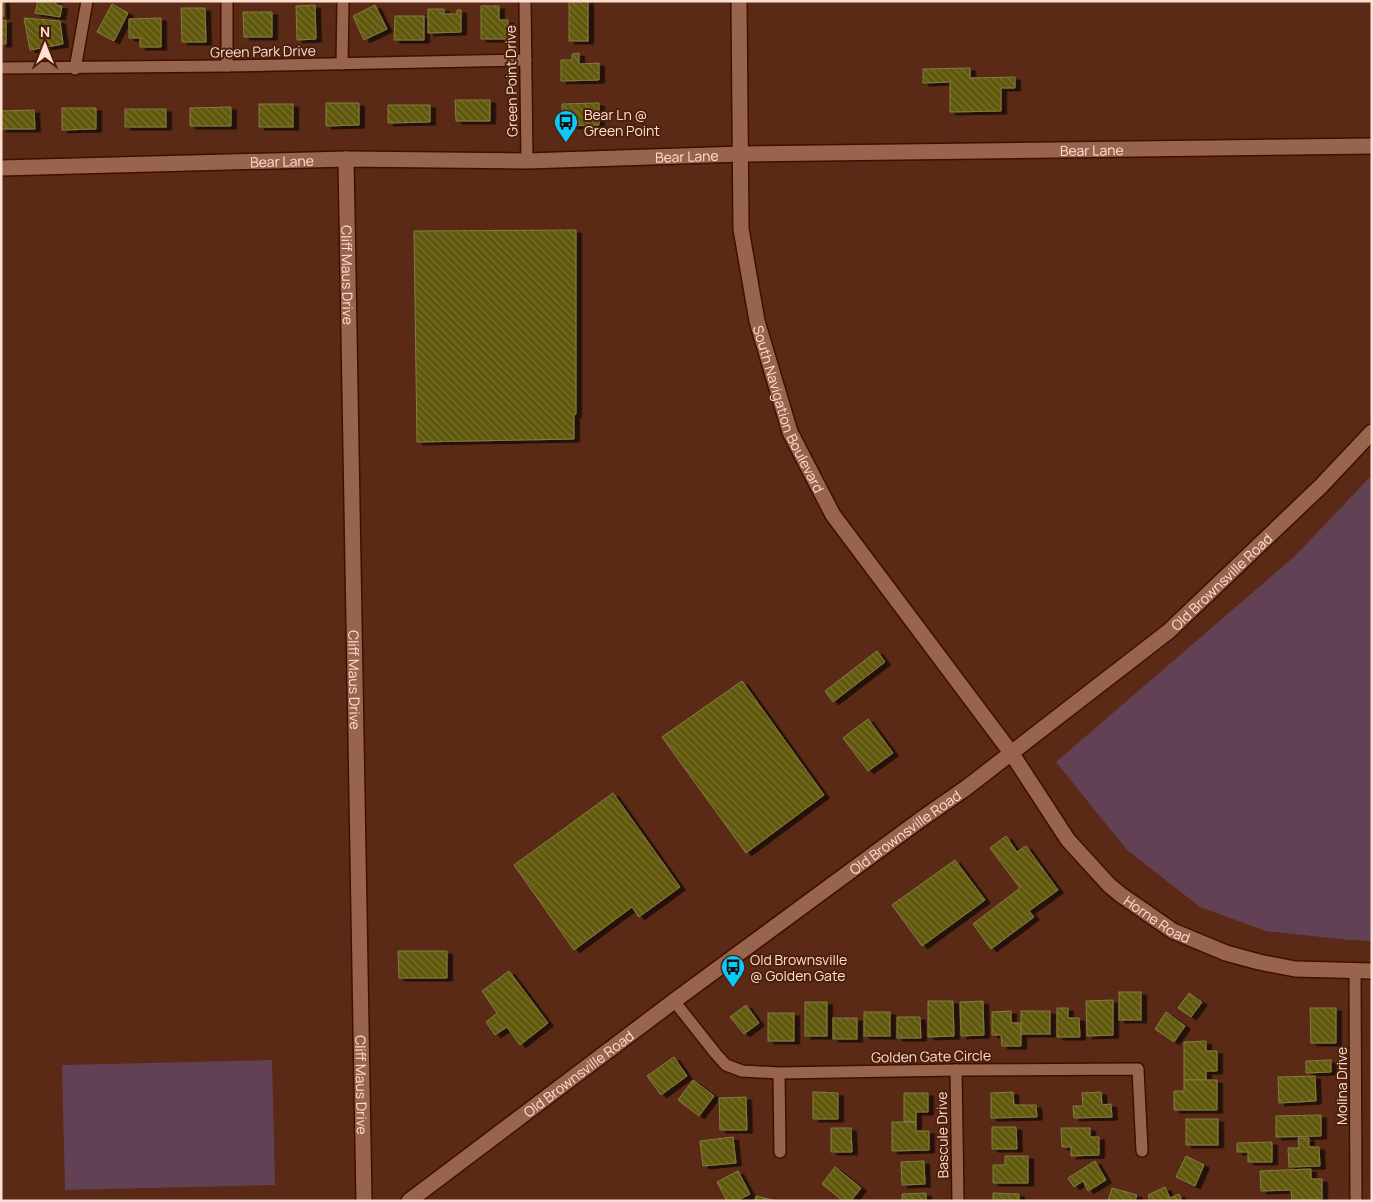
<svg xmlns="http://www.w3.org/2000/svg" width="1373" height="1202" font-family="Manrope,sans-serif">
	<defs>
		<pattern id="building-back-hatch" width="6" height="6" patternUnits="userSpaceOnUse" patternTransform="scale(1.25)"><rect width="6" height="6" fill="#61590d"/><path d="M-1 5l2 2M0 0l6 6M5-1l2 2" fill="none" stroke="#79702f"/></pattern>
		<filter id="shadow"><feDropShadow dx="5.5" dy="3" stdDeviation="0" flood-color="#0009"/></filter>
	</defs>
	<rect width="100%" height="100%" fill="#5a2a16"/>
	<g fill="#634155">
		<path d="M1372 475V941L1350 940 1266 931 1200 907 1127 850 1056 762 1295 556Z"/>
		<path d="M272 1060 275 1185 65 1190 62 1065Z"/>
	</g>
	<g fill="url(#building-back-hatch)" stroke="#827c44" filter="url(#shadow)">
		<rect x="1" y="1" width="3" height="15"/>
		<path d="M38 1H56V5L62 6 60 17 35 13Z"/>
		<rect x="569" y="1" width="19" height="40"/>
		<path d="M112 4 128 13 114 41 97 32Z"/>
		<path d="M315 5 316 39 297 40 296 6Z"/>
		<path d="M375 5 387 29 364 40 353 16Z"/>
		<path d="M481 6H499V20H508V39H481Z"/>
		<path d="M181 8H205L206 42H182Z"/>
		<path d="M428 9H444V14H457V10H461V32L428 33Z"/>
		<path d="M243 12H272V37H244Z"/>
		<path d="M395 16H424V40H394Z"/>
		<path d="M24 18 60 21 63 44 30 50Z"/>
		<path d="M161 18V47H140V38H129V19Z"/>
		<path d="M6 20V44H1V21Z"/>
		<path d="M579 53V64L599 63V80L561 81V60H572V54Z"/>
		<path d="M970 68V78L1015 77V88H1001V111L950 112V82L923 83V69Z"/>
		<path d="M455 100H490V121H456Z"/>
		<path d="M326 103H359V125L326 126Z"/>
		<path d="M599 103V125L562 126V104Z"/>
		<rect x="259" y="104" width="34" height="23"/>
		<path d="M388 105H430V122L388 123Z"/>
		<path d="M231 107V126H190V108Z"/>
		<path d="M62 108H96V129L62 130Z"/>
		<rect x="125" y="109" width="41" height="18"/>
		<path d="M34 110 35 129H1V111Z"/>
		<path d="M576 230V414L574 415V439L417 442 414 231Z"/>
		<path d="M877 651 885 662 833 702 825 691Z"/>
		<path d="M742 681 824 795 746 853 662 737Z"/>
		<path d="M868 719 893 753 868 771 843 738Z"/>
		<path d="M613 793 680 887 639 917 632 907 574 950 514 865Z"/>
		<path d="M1006 836 1017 852 1026 846 1058 890 1029 911 1034 917 991 949 973 924 1020 888 990 848Z"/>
		<path d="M955 860 985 900 922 946 892 905Z"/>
		<path d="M398 951H447V978H399Z"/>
		<path d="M509 971 548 1023 520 1045 507 1027 495 1035 486 1022 497 1013 482 991Z"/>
		<rect x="1119" y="992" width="22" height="28"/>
		<path d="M1189 993 1202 1002 1191 1017 1178 1008Z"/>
		<path d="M1113 1000V1035L1087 1036 1086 1001Z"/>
		<path d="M928 1001H953L954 1036 928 1037Z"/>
		<path d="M983 1001 984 1035 961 1036 960 1002Z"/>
		<rect x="805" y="1002" width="22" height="34"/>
		<path d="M746 1005 759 1023 744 1034 730 1017Z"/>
		<path d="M1057 1008H1068V1018H1079L1080 1037H1057Z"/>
		<path d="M1310 1008H1336V1043H1311Z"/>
		<path d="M1011 1011V1023H1021V1046H1002L1001 1035H992V1012Z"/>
		<rect x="1021" y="1011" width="29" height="23"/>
		<rect x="864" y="1012" width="26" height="24"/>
		<path d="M1166 1012 1185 1026 1174 1042 1155 1029Z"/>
		<rect x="768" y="1013" width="26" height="28"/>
		<path d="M897 1017H920L921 1038H897Z"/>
		<rect x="833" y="1018" width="24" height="21"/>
		<path d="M1206 1041V1051H1217V1071H1206V1080H1184V1042Z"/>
		<path d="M674 1057 687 1076 661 1095 647 1076Z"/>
		<path d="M1331 1060V1072L1306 1073V1061Z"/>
		<path d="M1315 1076 1316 1101 1279 1103 1278 1077Z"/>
		<path d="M693 1080 714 1096 699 1116 678 1100Z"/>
		<path d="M1184 1080H1217V1110H1174V1091H1184Z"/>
		<path d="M813 1092 838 1093V1119H813Z"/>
		<path d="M1013 1092 1014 1105H1036L1037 1117 991 1118V1093Z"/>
		<path d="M1101 1092 1102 1105 1111 1104 1112 1117 1074 1118 1073 1106H1083L1082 1093Z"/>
		<path d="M904 1093H928V1112H916V1122L904 1121Z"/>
		<path d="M746 1097 747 1130H720L719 1098Z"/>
		<path d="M1321 1115V1136L1276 1137V1116Z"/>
		<rect x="1186" y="1119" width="32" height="26"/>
		<path d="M892 1122H916V1131H929V1150L892 1151Z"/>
		<path d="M992 1127H1016L1017 1149H992Z"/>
		<path d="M831 1128H851L852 1152H831Z"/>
		<path d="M1061 1128H1090V1137H1099V1155L1071 1156V1147H1062Z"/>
		<path d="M733 1137 736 1163 703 1166 700 1141Z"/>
		<path d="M1298 1138H1309V1147H1319L1320 1166 1289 1167 1288 1148H1299Z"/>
		<path d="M1272 1142V1162H1248V1152H1237V1143Z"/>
		<path d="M1005 1156H1028V1183H993V1165H1005Z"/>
		<path d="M1186 1156 1204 1165 1195 1186 1176 1177Z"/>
		<path d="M924 1161 925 1184 902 1185 901 1162Z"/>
		<path d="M1095 1161 1106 1180 1088 1191 1083 1181 1074 1187 1068 1178Z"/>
		<path d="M835 1167 861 1188 851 1201H843L822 1184Z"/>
		<path d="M1311 1169V1179H1322V1199L1292 1200 1291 1190 1261 1191 1260 1171Z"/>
		<path d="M738 1171 750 1194 736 1201H727L717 1182Z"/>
		<path d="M1165 1187 1170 1198 1179 1194 1182 1201H1150L1148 1195Z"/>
		<path d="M1112 1188 1137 1195 1135 1201H1108Z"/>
		<path d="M926 1193V1201H902V1194Z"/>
		<path d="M993 1193 1019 1194V1201H993Z"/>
		<path d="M756 1196 777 1201H755Z"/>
	</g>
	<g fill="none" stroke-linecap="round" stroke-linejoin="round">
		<g stroke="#3d1000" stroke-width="14">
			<g id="street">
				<path d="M227 1V66"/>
				<path d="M525 1 527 161"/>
				<path d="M342 64 343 1"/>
				<path d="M1 68 227 66 526 60"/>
				<path d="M75 69 87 1"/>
				<path d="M1355 971 1356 1201"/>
				<path d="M674 1001 716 1054 726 1065 742 1071 779 1073 956 1070 1138 1069 1142 1151"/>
				<path d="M956 1070 958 1201"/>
				<path d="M779 1073 780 1152"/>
			</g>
		</g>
		<g stroke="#3d1000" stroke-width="18">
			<g id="secondary">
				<path id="s1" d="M739 1 741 229 757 321 790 432 833 515 1012 754 1068 840 1109 885 1121 895 1173 931 1226 953 1259 962 1295 969 1372 971"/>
				<path id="s2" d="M346 159 364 1201"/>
				<path id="s3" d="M1 168 346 159 527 161 742 154 1372 146"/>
				<path id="s4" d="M409 1201 674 1001 920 820 966 788 1169 631 1321 486 1372 432"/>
			</g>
		</g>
		<use href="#street" stroke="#99644e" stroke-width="11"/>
		<use href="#secondary" stroke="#99644e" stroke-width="15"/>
	</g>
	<defs>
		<g id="bus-pin" transform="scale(1.25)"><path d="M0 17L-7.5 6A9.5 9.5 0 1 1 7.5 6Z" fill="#0acafa" stroke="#4e200b"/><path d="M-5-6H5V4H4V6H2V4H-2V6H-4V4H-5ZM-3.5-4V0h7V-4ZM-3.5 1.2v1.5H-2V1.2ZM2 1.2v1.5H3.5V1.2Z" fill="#111"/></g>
	</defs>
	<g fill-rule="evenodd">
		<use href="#bus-pin" x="566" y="122"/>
		<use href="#bus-pin" x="733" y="967"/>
	</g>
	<g text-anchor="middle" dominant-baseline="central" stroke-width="4" stroke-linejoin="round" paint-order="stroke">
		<g font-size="14" fill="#fedfd2" stroke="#4e200b">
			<text transform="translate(263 51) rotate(-1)">Green Park Drive</text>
			<text transform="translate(511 81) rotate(-91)">Green Point Drive</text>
			<text stroke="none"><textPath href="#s3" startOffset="1091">Bear Lane</textPath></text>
			<text stroke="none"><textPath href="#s3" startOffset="686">Bear Lane</textPath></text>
			<text stroke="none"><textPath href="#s3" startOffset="281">Bear Lane</textPath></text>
			<text stroke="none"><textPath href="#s2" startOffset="116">Cliff Maus Drive</textPath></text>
			<text stroke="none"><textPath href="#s1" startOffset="415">South Navigation Boulevard</textPath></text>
			<text stroke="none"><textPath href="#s4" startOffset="1022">Old Brownsville Road</textPath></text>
			<text stroke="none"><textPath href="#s2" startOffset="521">Cliff Maus Drive</textPath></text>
			<text stroke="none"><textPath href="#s4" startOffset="618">Old Brownsville Road</textPath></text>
			<text stroke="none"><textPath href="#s1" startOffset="1052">Horne Road</textPath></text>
			<text transform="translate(931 1056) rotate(-1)">Golden Gate Circle</text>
			<text stroke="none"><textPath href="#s4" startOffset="212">Old Brownsville Road</textPath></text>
			<text stroke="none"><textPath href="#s2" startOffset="926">Cliff Maus Drive</textPath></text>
			<text transform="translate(1341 1086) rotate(-90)">Molina Drive</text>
			<text transform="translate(942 1135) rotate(-91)">Bascule Drive</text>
		</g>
		<g font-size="14" fill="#fedfd2" stroke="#4e200b" text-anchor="start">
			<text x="584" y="114">Bear Ln @<tspan x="584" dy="16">Green Point</tspan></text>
			<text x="750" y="959">Old Brownsville<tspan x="750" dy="16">@ Golden Gate</tspan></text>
		</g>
	</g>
	<rect width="1373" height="1202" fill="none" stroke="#fedfd2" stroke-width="5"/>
	<g transform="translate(45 45)" stroke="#4e200b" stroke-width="4" paint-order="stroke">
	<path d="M0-4L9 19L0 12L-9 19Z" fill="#fedfd2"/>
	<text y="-8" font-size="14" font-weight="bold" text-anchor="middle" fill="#fedfd2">N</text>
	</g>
</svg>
